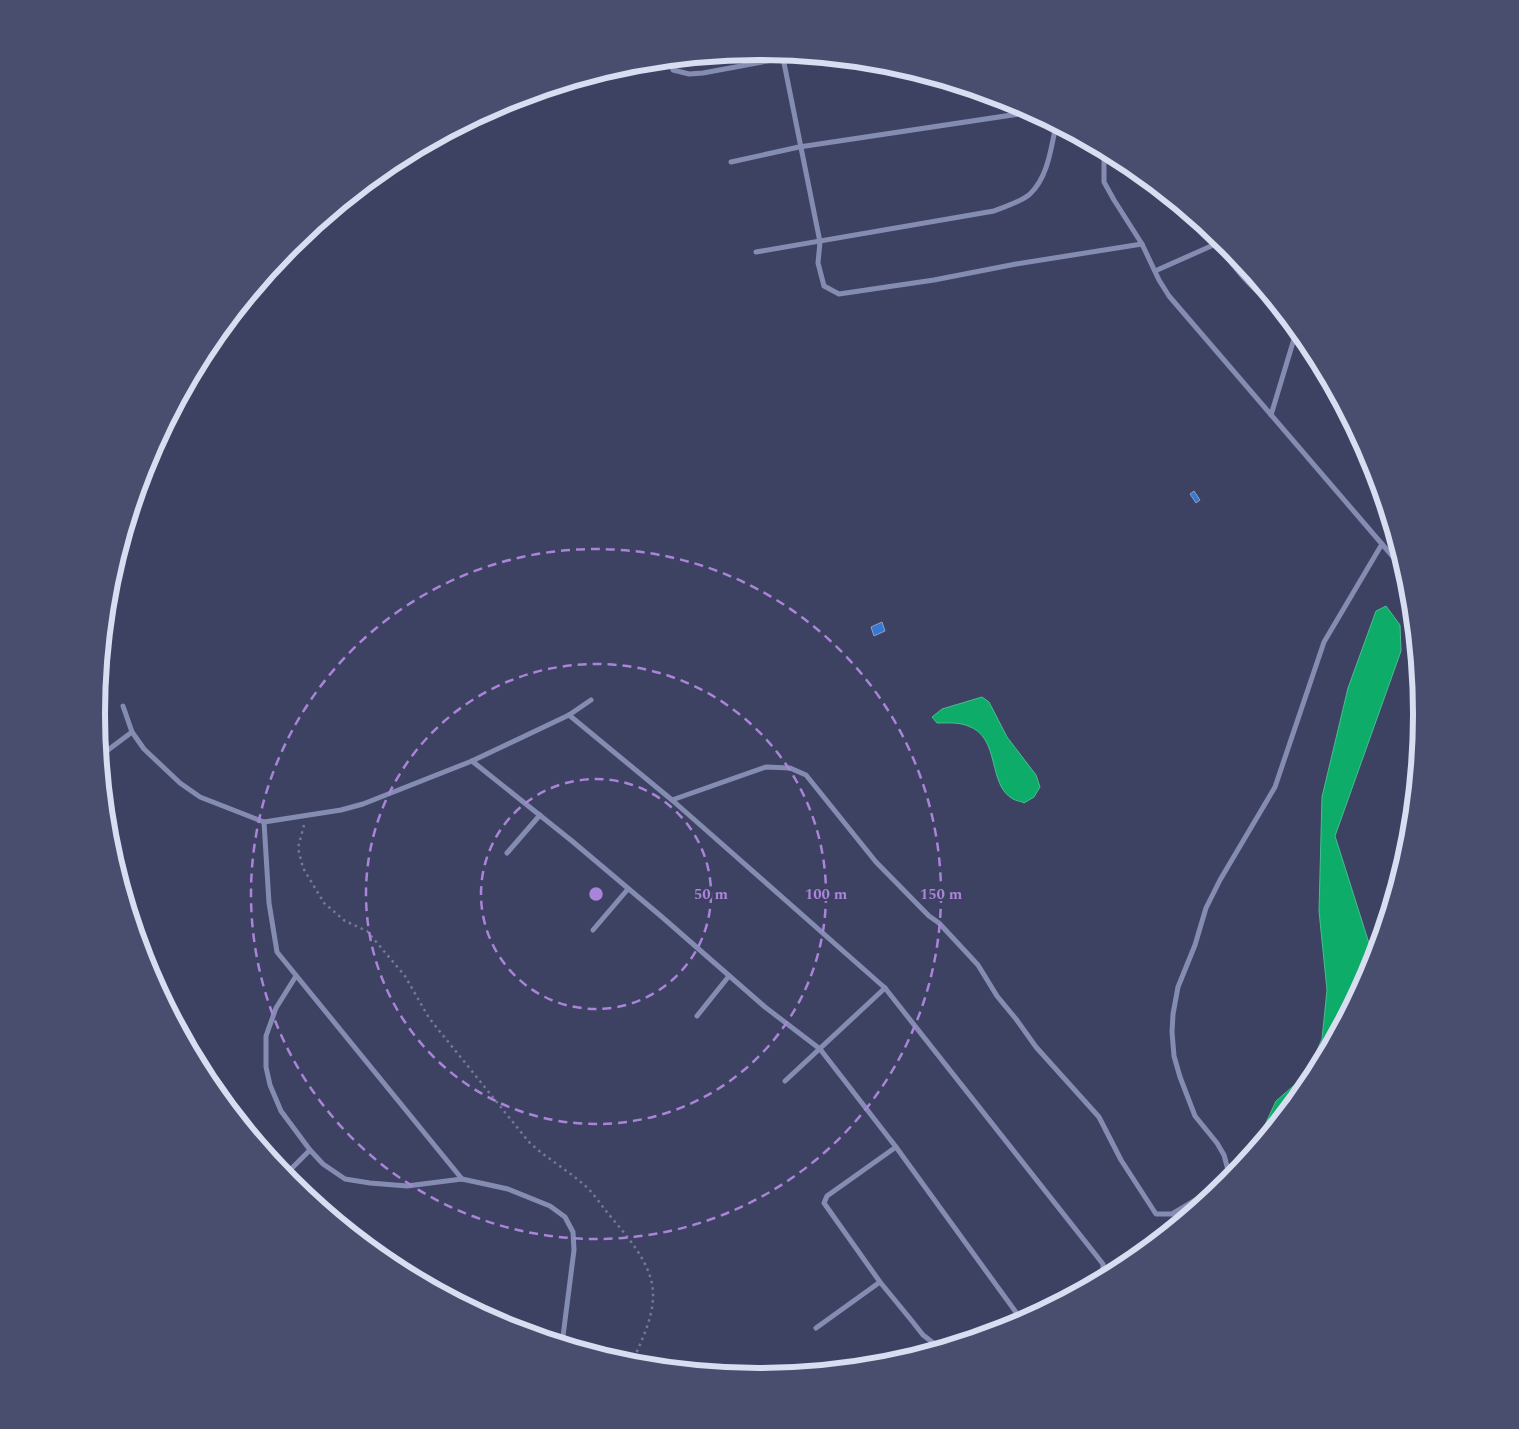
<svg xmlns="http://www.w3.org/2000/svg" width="1519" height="1429" font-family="Spectral,serif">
	<rect width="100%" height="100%" fill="#3d4263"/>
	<g fill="#0eac69" stroke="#4bbb92">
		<path d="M1386 606 1400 625 1401 651 1335 836 1374 959 1372 970 1311 1083 1268 1135 1264 1127 1276 1101 1306 1075 1322 1039 1327 990 1319 911 1322 797 1348 688 1376 611Z"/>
		<path d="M982 697 989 702 1007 737 1036 775 1040 787 1034 797 1024 803C1021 801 1016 801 1013 799 987 785 1001 737 968 726 959 722 947 723 937 723L932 717 942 709Z"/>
	</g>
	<g fill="#3678d2" stroke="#89a1c3">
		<path d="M1194 491 1200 500 1196 503 1190 494Z"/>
		<path d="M882 622 885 631 874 636 871 627Z"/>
	</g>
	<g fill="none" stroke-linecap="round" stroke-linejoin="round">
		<path stroke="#737895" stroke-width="2.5" stroke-dasharray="2.5 4" stroke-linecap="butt" d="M304 825 298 848 303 868 324 903 345 921 367 931 405 976 429 1018 529 1142C546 1158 566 1169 583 1184 592 1191 599 1202 606 1211 624 1233 654 1264 653 1296 653 1319 640 1344 631 1365"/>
		<g stroke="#858cb2" stroke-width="5">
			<path d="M782 53 820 242 818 263 824 286 839 294 934 280 1016 264 1142 244"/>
			<path d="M670 60 673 70 689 74 703 73 800 55"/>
			<path d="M1104 150V182L1114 200 1142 244 1159 280 1169 296 1406 572"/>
			<path d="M731 162 799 147 1032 112"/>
			<path d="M1213 233C1228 264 1254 292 1283 312"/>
			<path d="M756 252 994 211C1004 207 1023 201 1030 194 1048 177 1051 148 1056 125"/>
			<path d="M1155 271 1218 243"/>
			<path d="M1271 415 1297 329"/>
			<path d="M123 706 132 732 144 749 180 783 200 797 264 822 341 810 363 804 472 761 569 715 591 700"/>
			<path d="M569 715 672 800 885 988 1103 1264V1272L1060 1303"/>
			<path d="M100 756 132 732"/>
			<path d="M472 761 572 841 662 917 765 1007 820 1049 896 1147 1023 1322"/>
			<path d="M672 800 766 767 790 768 806 775 876 862 929 916 939 923 978 965 997 996 1016 1019 1036 1047 1099 1117 1121 1160 1156 1214H1172L1224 1183"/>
			<path d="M264 822 269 903 277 952 462 1179"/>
			<path d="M507 853 540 815"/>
			<path d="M593 930 628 889"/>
			<path d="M296 976 276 1008 266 1036V1067L270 1085 281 1111 310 1150 323 1164 345 1179 370 1183 407 1186 462 1179 508 1189 550 1206 565 1217 573 1232 574 1250 562 1344"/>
			<path d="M697 1016 729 976"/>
			<path d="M785 1081 885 988"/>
			<path d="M896 1147 827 1196 824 1203 880 1282 912 1321 923 1335 936 1345 945 1348"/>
			<path d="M284 1176 310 1150"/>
			<path d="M1225 1186 1224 1183 1228 1170 1224 1155 1217 1143 1195 1116 1180 1077 1174 1056 1172 1032 1173 1014 1178 987 1195 945 1206 908 1220 880 1275 787 1324 642 1382 544"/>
			<path d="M816 1328 880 1282"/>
		</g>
	</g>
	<g fill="none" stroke="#aa84d8" stroke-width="2.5" stroke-dasharray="9 6">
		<circle cx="596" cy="894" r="115"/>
		<circle cx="596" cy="894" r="230"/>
		<circle cx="596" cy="894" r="345"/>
	</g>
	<path d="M0 0H1519V1429H0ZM105 714a654 654 0 1 1 1308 0a654 654 0 1 1-1308 0Z" fill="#494e6e" fill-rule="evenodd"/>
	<path fill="none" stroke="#d8ddf1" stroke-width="6" d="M105 714a654 654 0 1 1 1308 0a654 654 0 1 1-1308 0Z"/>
	<circle cx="596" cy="894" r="8" fill="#aa84d8" stroke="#3d4263" stroke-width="2.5"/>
	<g font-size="15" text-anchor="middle" font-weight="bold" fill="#aa84d8" stroke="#3d4263" stroke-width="4.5" stroke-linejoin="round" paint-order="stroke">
		<text x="711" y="899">50 m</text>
		<text x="826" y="899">100 m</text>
		<text x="941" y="899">150 m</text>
	</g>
</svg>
